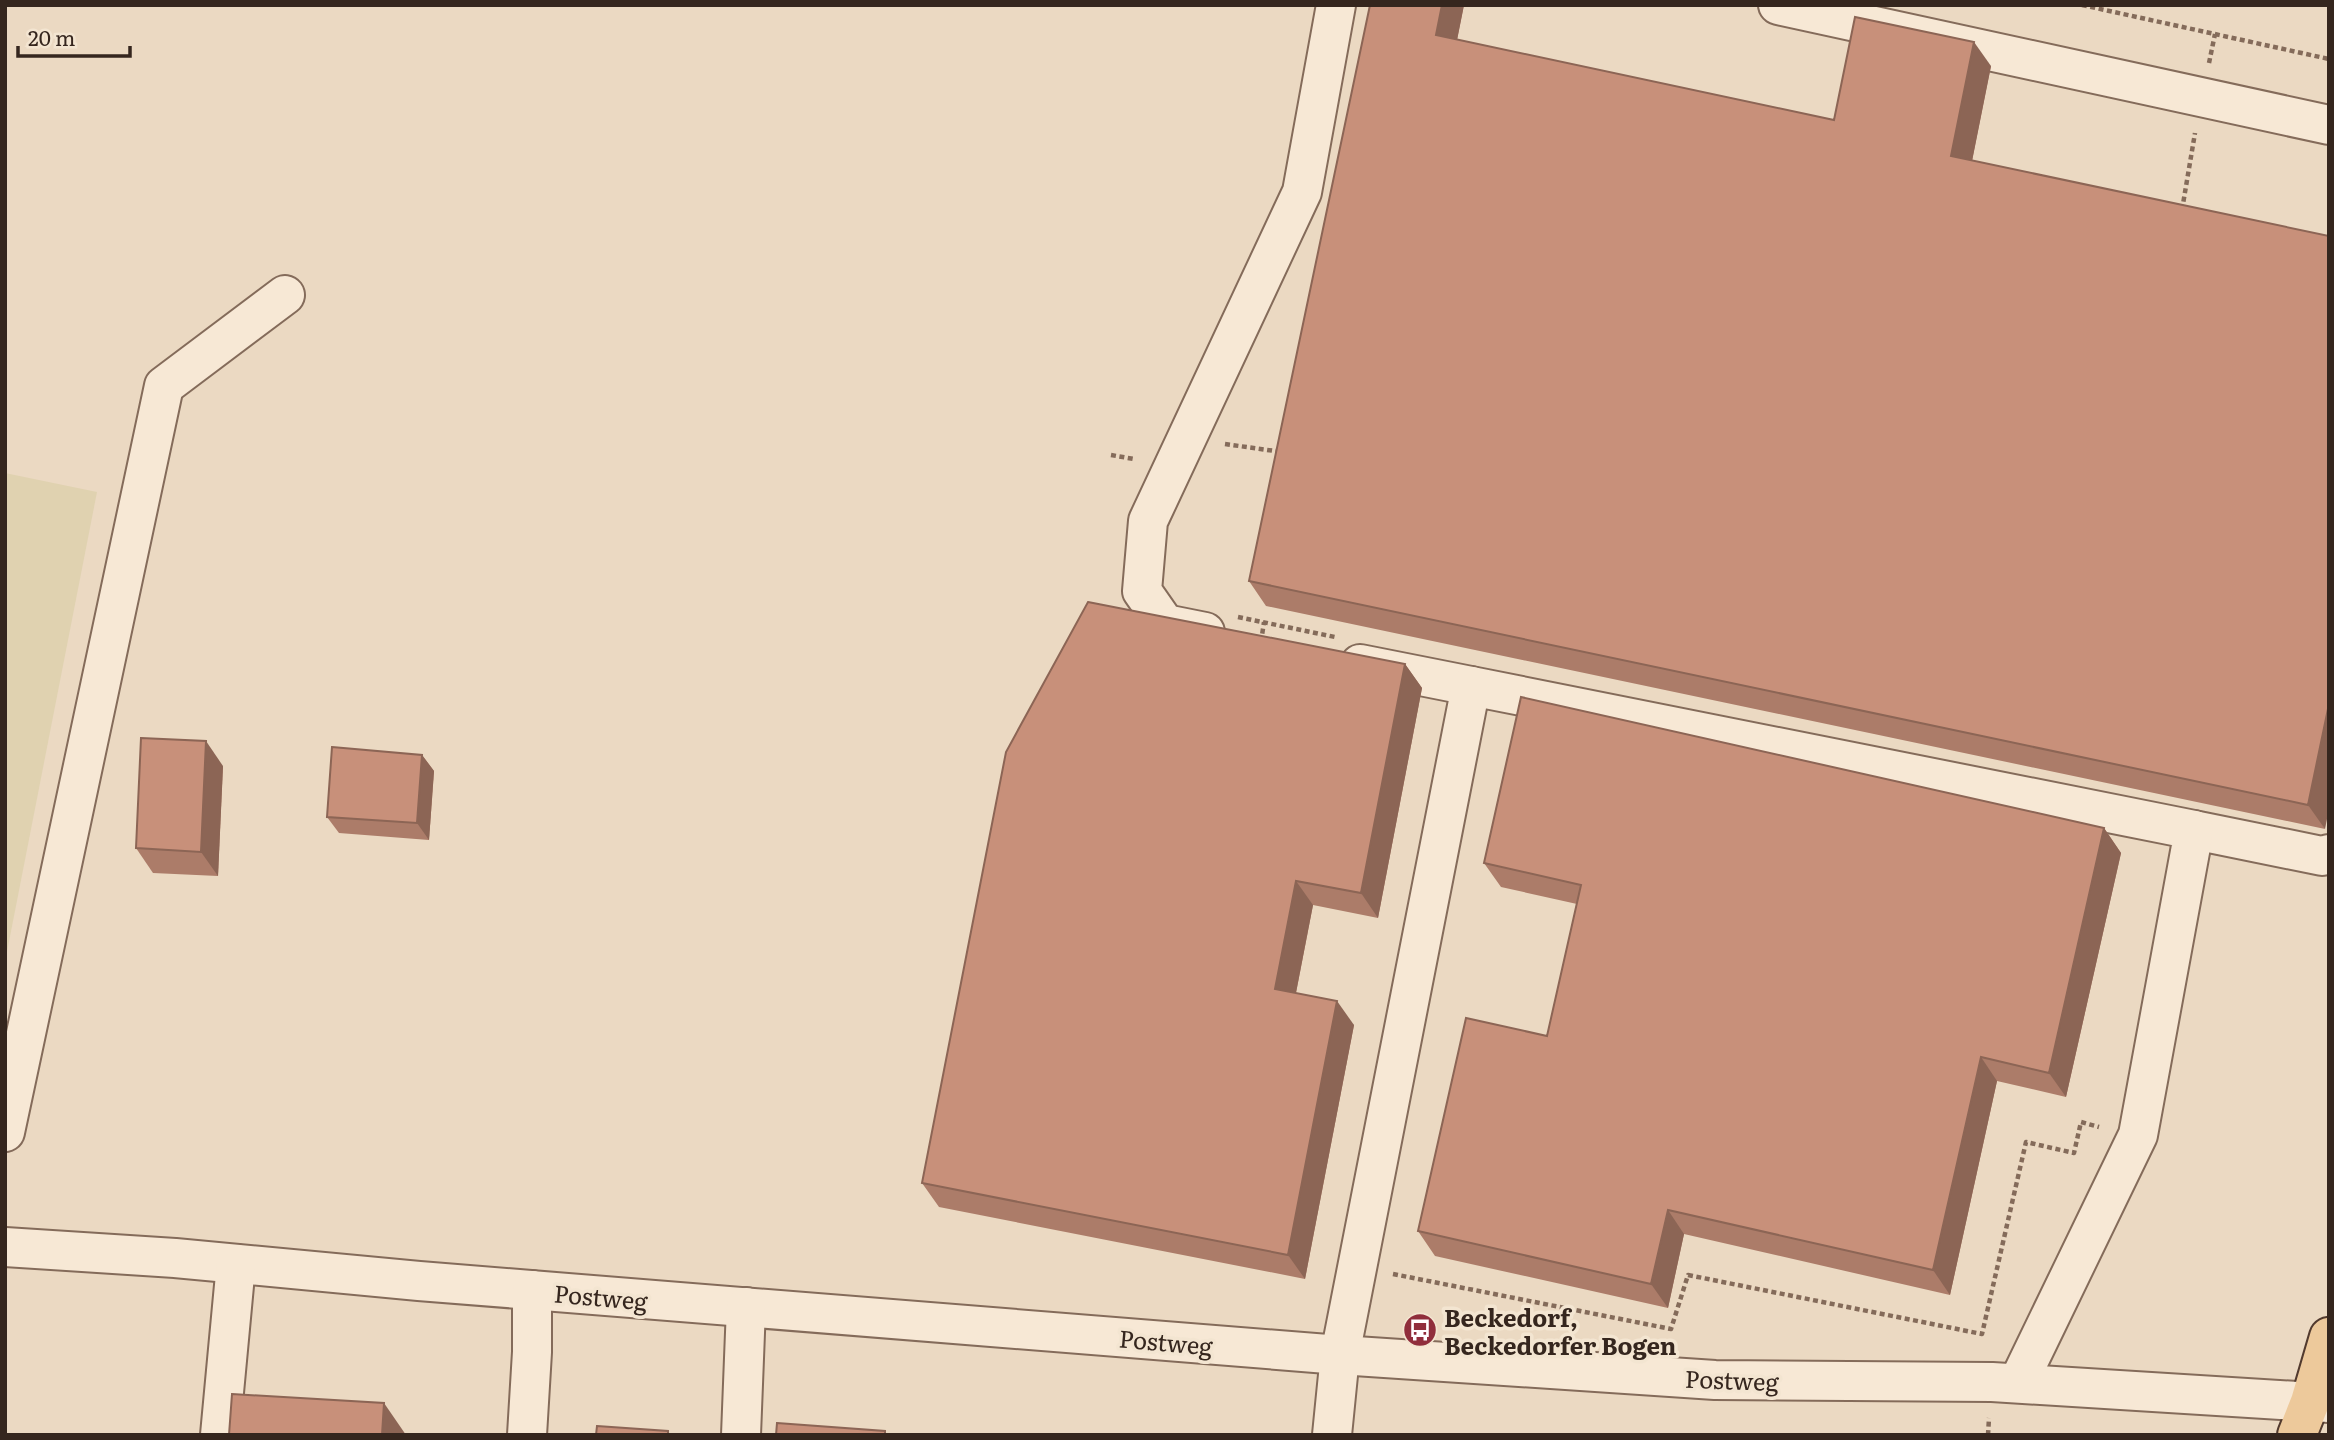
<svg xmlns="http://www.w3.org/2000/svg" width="2334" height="1440" font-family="Literata,serif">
	<rect width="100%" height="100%" fill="#ebd9c2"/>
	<path fill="#e0d2b0" d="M5 473 97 492 5 962Z"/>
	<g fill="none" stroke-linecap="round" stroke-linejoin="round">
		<g stroke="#846b5a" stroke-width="42">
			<g id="minor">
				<path d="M1778 5 2329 125"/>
				<path d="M1205 632 1165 624 1142 591 1148 521 1302 192 1336 5"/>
				<path d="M1360 664 1471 686"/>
				<path d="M2194 830 2322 856 2329 854"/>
				<path d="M5 1132 164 386 285 295"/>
				<path d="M5 1247 175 1258 419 1281 1340 1355 1715 1380 1992 1382 2329 1403"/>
				<path d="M220 1435 236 1264"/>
				<path d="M527 1435 532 1352V1290"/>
				<path d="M741 1435 746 1307"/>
				<path d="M1332 1435 1340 1355 1471 686 2194 830 2138 1135 2018 1383"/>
			</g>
		</g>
		<g stroke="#523a2e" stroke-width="42">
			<path id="major" d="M2297 1435 2310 1402 2329 1337"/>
		</g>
		<g stroke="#846b5a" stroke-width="4.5" stroke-dasharray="5 3.5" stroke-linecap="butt">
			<path d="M2082 5 2329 59"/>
			<path d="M2209 63 2215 34"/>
			<path d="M2182 210 2195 133"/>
			<path d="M1225 444 1282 452"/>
			<path d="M1111 455 1134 459"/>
			<path d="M1238 617 1335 637"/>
			<path d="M1261 642 1264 622"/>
			<path d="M1393 1274 1671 1329 1688 1275 1982 1334 2026 1142 2074 1153 2081 1122 2099 1127"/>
			<path d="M1988 1435 1989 1418"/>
		</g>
		<use href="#minor" stroke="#f7e8d5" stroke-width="38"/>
		<use href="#major" stroke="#edc99b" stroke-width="38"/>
	</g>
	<g fill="#ac7c69">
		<path d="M1370 5H1464L1457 40 1834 120 1991 66 1972 161 2325 829 1266 606 1249 581Z"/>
		<path d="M1405 664 1422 688 1378 918 1313 905 1296 993 1354 1025 1305 1279 939 1207 922 1183Z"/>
		<path d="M422 755 434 771 429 840 339 833 327 817Z"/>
		<path d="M223 766 218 876 153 873 136 848Z"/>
		<path d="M2104 828 2121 853 2066 1097 1997 1081 1950 1295 1684 1234 1668 1308 1435 1256 1418 1231 1547 1036 1577 904 1501 887 1484 863Z"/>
	</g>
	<g fill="#8c6555">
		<path d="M1442 5H1464L1453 60 1436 35Z"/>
		<path d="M1974 42 1991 66 1968 181 1951 156Z"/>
		<path d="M1405 664 1422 688 1378 918 1361 893Z"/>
		<path d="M2329 704V809L2325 829 2308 805Z"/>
		<path d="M206 741 223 766 218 876 201 852Z"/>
		<path d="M422 755 434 771 429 840 417 823Z"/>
		<path d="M2104 828 2121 853 2066 1097 2049 1073Z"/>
		<path d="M1296 881 1313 905 1292 1013 1275 989Z"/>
		<path d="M1337 1001 1354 1025 1305 1279 1288 1255Z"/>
		<path d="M1981 1057 1997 1081 1950 1295 1933 1270Z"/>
		<path d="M1668 1210 1684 1234 1668 1308 1651 1284Z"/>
		<path d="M384 1403 406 1435H382Z"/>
	</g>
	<g fill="#c8907a" stroke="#8c6555" stroke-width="2">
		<path d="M1370 5H1442L1436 35 1834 120 1855 17 1974 42 1951 156 2329 236V704L2308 805 1249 581Z"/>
		<path d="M1088 602 1405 664 1361 893 1296 881 1275 989 1337 1001 1288 1255 922 1183 1006 752Z"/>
		<path d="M1521 697 2104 828 2049 1073 1981 1057 1933 1270 1668 1210 1651 1284 1418 1231 1466 1018 1547 1036 1581 885 1484 863Z"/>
		<path d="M141 738 206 741 201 852 136 848Z"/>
		<path d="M332 747 422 755 417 823 327 817Z"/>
		<path d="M232 1394 384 1403 382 1435H229Z"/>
		<path d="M777 1423 885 1431V1435H776Z"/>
		<path d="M597 1426 668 1431V1435H596Z"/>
	</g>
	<defs>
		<g id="bus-disc" transform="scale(1.75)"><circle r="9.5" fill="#902e3c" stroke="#f3e5d1"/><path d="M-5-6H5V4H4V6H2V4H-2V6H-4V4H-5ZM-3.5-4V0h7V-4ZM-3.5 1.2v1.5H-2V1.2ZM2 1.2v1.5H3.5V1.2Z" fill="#fff"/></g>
	</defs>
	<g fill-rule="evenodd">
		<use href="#bus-disc" x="1420" y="1330"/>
	</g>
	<g text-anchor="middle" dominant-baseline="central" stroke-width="7" stroke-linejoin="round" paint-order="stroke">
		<g font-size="24" fill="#35261e" stroke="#f3e5d1">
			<text transform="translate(601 1296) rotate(5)">Postweg</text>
			<text transform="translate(1166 1341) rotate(5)">Postweg</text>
			<text transform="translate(1732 1379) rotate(2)">Postweg</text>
		</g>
		<g font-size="24" font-weight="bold" fill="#35261e" stroke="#f3e5d1" text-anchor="start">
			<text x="1444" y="1316">Beckedorf,<tspan x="1444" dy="28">Beckedorfer Bogen</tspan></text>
		</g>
	</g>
	<rect width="2334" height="1440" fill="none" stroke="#35261e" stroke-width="14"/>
	<path d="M18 46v10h112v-10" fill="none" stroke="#35261e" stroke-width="3.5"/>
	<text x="28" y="46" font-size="21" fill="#35261e" stroke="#f3e5d1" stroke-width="5" paint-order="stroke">20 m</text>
</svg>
